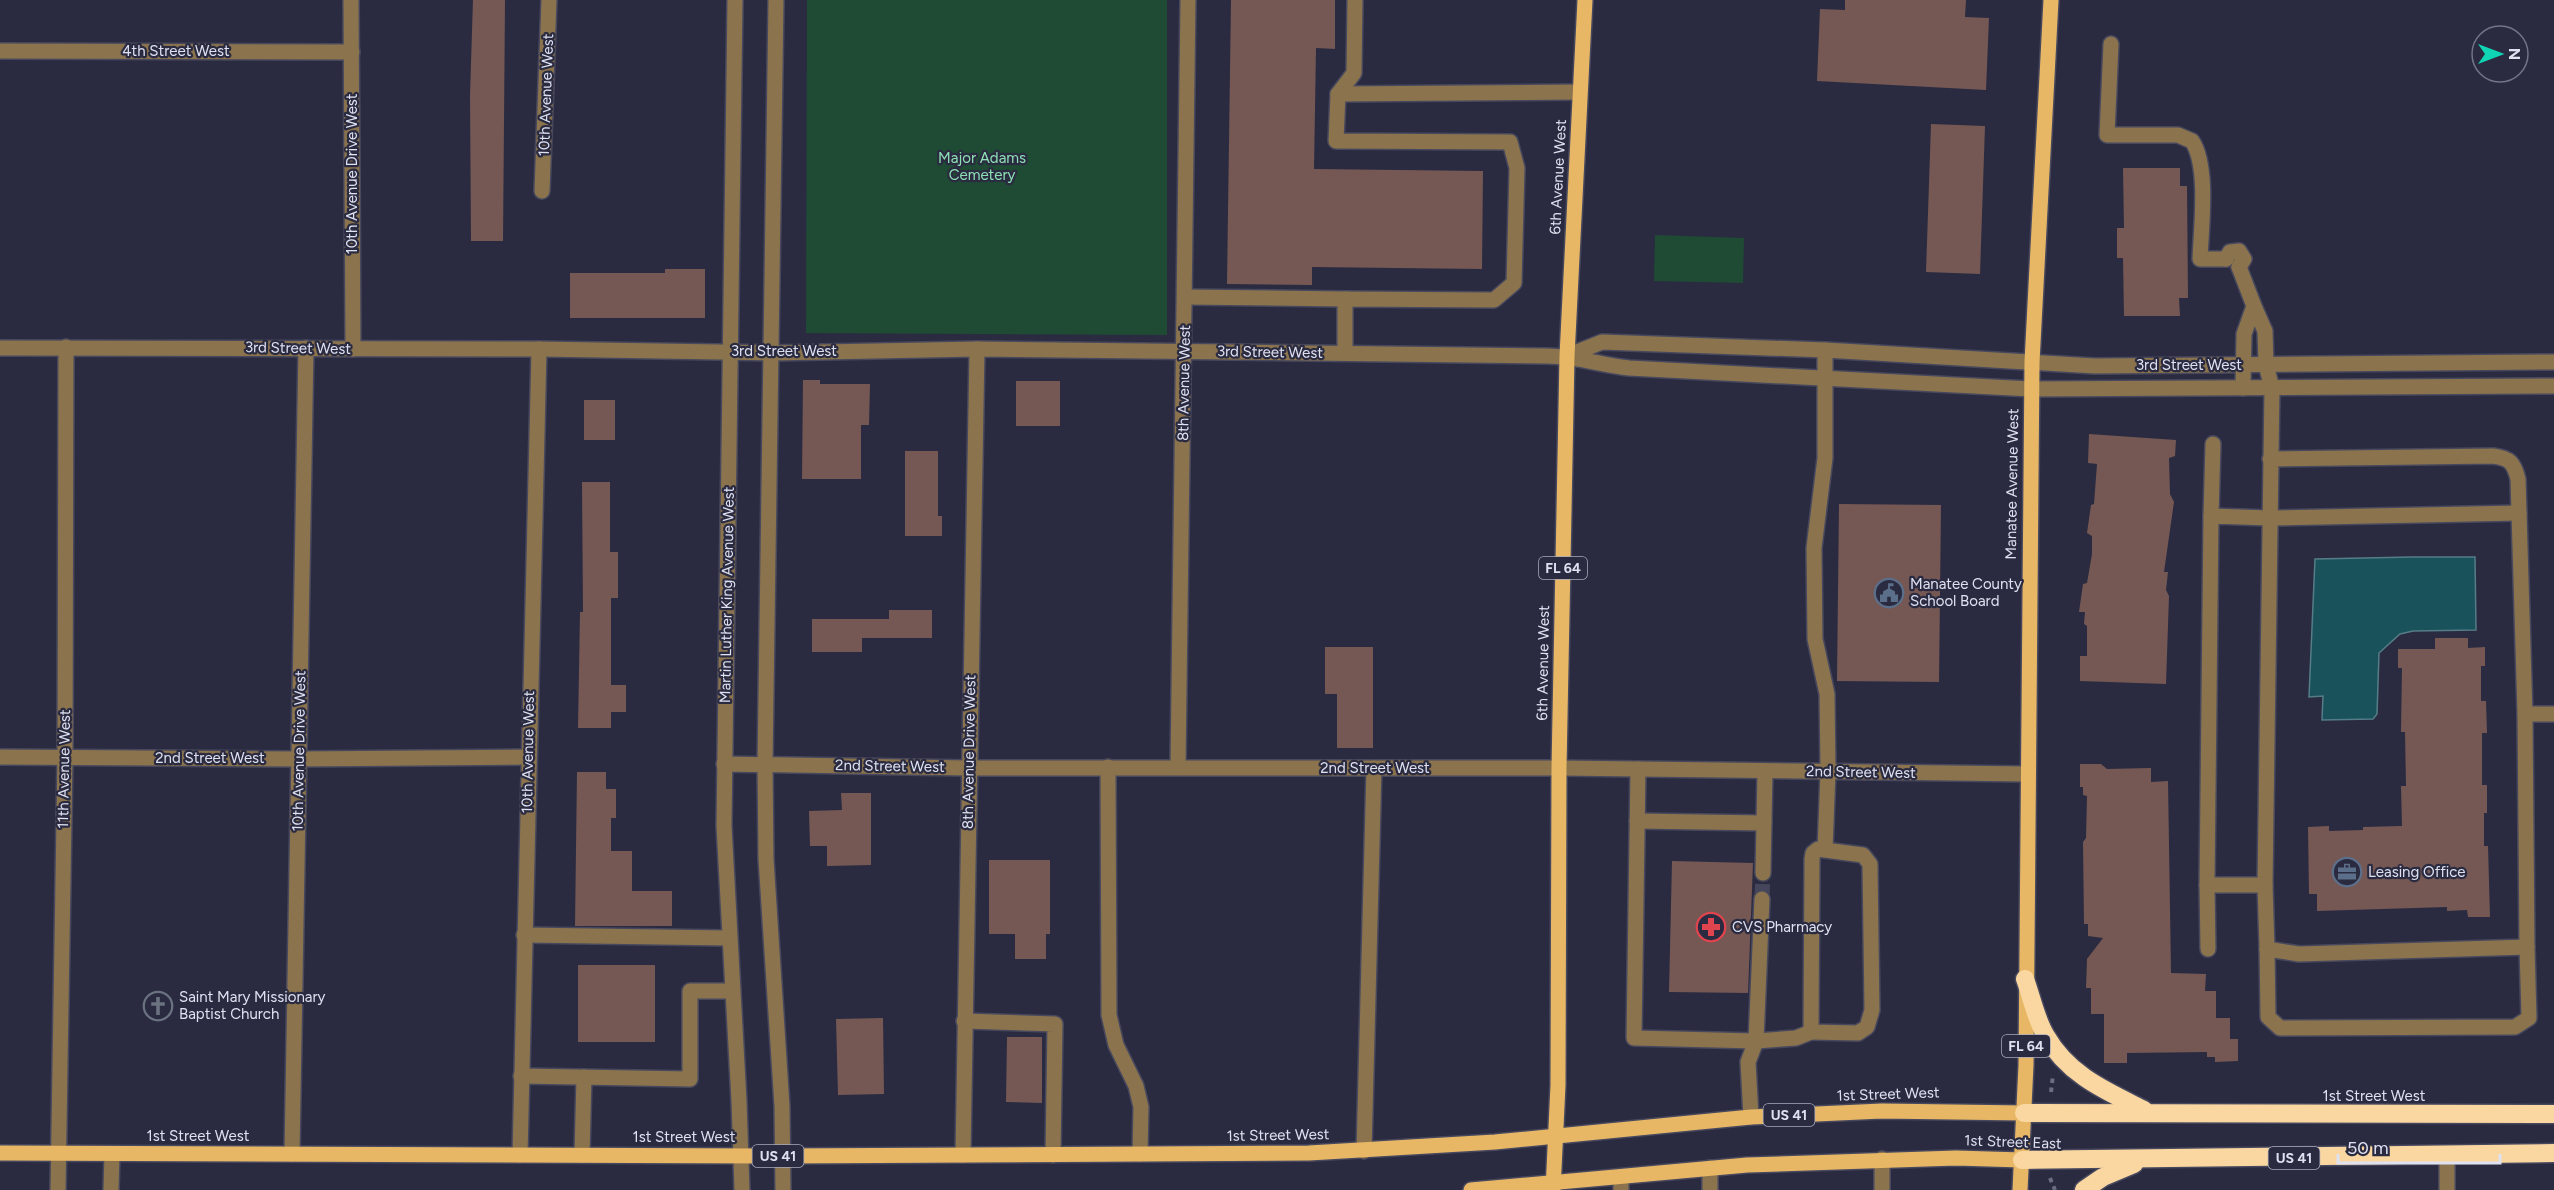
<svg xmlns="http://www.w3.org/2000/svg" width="2554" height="1190" font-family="Figtree,sans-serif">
	<rect width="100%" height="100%" fill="#2a2b41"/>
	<g fill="#1f4a34">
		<path d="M807 0H1167V335L806 333Z"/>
		<path d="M1655 235 1744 238 1743 283 1654 281Z"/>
	</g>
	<path fill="#1a525c" stroke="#557d88" stroke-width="1.5" d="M2412 557H2475L2476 630 2413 631 2400 634 2379 653 2377 714 2373 719 2322 720 2323 696 2309 697 2315 559Z"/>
	<g fill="#755854">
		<path d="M473 0H505L503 241H471L470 95Z"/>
		<path d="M1231 0H1335V49L1316 48 1314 169 1483 171 1482 269 1312 267V285L1227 284Z"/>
		<path d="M1845 0H1966L1965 17 1989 18 1986 90 1817 81 1820 9 1845 10Z"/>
		<path d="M1931 124 1985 126 1980 274 1926 272Z"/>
		<path d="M2123 168H2180V186H2187L2188 298H2179L2180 316H2124L2123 258H2117V228H2124Z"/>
		<path d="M665 269H705V318H570V273H665Z"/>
		<path d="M803 380H820V384H870L869 425H861V479H802Z"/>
		<rect x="1016" y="381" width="44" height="45"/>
		<rect x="584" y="400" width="31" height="40"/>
		<path d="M2089 434 2176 440 2175 456 2169 458 2170 494 2174 502 2164 572H2168L2166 590 2169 596 2166 684 2080 681V656H2087V626L2084 624 2085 612H2079L2083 584 2087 583 2092 554V536L2087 533 2091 505 2094 504 2097 464 2088 463Z"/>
		<path d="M905 451H938V516H942V536H905Z"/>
		<path d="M582 482H610V552H618V598H611V685H626V712H611V728H578L580 612H583Z"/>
		<path d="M1839 504 1941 505 1939 682 1837 681Z"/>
		<path d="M889 610H932V638H862V652H812V619H889Z"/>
		<path d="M2435 638H2468V648L2485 647V666H2481V701H2486L2487 733H2482V785H2487V813H2484V846H2488L2490 917H2468L2467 910 2447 911V907L2317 911V894H2309L2308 827 2329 826V831L2363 830V827L2402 826 2401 786H2406L2405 732H2401L2402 668H2398V649H2435Z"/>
		<path d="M1325 647H1373V748H1337V694H1325Z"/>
		<path d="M2080 764H2101L2107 769 2151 768V782L2168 781 2171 973 2206 974 2205 991H2216V1018H2230V1039H2238V1061L2215 1062V1057H2207V1052L2127 1053V1063H2104V1014H2091V988H2086L2087 959 2103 938 2088 936V924H2084L2083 842 2086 838 2087 796 2083 795V787H2080Z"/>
		<path d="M577 772H606V789H616V818H611V851H632V891H672V926H575Z"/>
		<path d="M841 793H871V865L827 866V846H810L809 811 842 810Z"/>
		<path d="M989 860H1050V934H1046V959H1015V934H989Z"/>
		<path d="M1672 861 1753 863 1748 993 1669 992Z"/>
		<rect x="578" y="965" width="77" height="77"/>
		<path d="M883 1018 884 1094 838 1095 836 1019Z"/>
		<path d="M1007 1037H1042V1103L1006 1102Z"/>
	</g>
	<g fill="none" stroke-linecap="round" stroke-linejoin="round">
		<path stroke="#45465b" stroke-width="15" stroke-dasharray="15 8" stroke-linecap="butt" d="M1762 899 1763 873"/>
		<g stroke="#47485d" stroke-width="18">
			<g id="minor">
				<path d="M351 0 353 349"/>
				<path d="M735 0 724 826 739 1101 742 1190"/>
				<path d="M776 0 765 765 766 859 782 1106 783 1190"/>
				<path d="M2111 44 2107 135H2178L2192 141C2209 166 2201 229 2200 259H2226"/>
				<path d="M0 51 352 52"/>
				<path d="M1338 94 1354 73 1355 0"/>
				<path d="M542 191 549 0"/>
				<path d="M2226 259 2230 252 2239 251 2244 259 2239 267"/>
				<path d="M2239 267 2254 306"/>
				<path d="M1185 297 1345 299"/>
				<path d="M0 348 539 349 772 353 977 349 1547 356C1575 356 1602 365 1629 368L2031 389 2554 386"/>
				<path d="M1825 350V458L1814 548 1815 639 1827 694 1828 771 1825 850 1818 849 1813 853 1812 859 1811 1032 1858 1033 1867 1027 1872 1010 1870 864 1863 855 1825 850"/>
				<path d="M1345 353V299L1494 300 1514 283 1517 168 1510 142 1336 141 1338 94 1580 92"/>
				<path d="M1567 356 1602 342 1825 350 2095 366 2554 362"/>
				<path d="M2243 388 2244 334 2254 306 2265 331 2266 365 2272 388 2265 885 2267 949 2299 954 2527 947 2525 714 2518 479C2514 463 2510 458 2493 456L2270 459"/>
				<path d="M2211 516 2213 444"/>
				<path d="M2525 714H2554"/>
				<path d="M0 757 299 759 528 757"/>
				<path d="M724 764 968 768H1559L2027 774"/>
				<path d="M1178 766 1188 0"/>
				<path d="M1108 767 1109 1015 1116 1045 1136 1086 1141 1107 1140 1154"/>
				<path d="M1638 769 1634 1038 1756 1041 1748 1062 1751 1117"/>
				<path d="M1637 821 1764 823"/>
				<path d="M1763 873 1765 771"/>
				<path d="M2207 885 2208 949"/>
				<path d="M2265 885H2207L2211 516 2270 518 2519 513"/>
				<path d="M1762 899 1756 1041 1796 1038 1811 1032"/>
				<path d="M524 935 728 938"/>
				<path d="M2267 949 2268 1017 2280 1028 2515 1027 2529 1018 2527 947"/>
				<path d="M964 1021 1055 1024 1053 1155"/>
				<path d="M521 1076 690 1079V991H732"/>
				<path d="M1364 1151 1374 768"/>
				<path d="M292 1154 306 348"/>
				<path d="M520 1155 539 349"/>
				<path d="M582 1155 584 1077"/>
				<path d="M963 1155 977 349"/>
				<path d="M2447 1155V1190"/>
				<path d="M1710 1168V1190"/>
				<path d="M1621 1177V1190"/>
				<path d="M58 1190 65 757 66 347"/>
				<path d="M111 1190 112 1154"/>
				<path d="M1882 1190V1159"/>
			</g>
		</g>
		<g stroke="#47485d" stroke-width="18">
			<g id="major">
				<path d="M0 1153 783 1156 1309 1153 1495 1142 1751 1117 1882 1111 2024 1113"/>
				<path d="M1471 1190 1747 1165 1956 1158 2022 1160"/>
				<path d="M1553 1190 1558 1085 1559 768 1567 356 1585 0"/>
				<path d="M2020 1190 2026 1065 2032 362 2051 0"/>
			</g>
		</g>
		<g stroke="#47485d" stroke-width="21">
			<g id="highway">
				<path d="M2025 979C2032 998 2036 1020 2046 1036 2068 1075 2106 1091 2144 1110"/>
				<path d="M2024 1113 2554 1114"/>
				<path d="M2022 1160 2554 1153"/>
				<path d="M2084 1190 2103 1177 2134 1164"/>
			</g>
		</g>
		<g stroke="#6b6d80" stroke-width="4" stroke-dasharray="4.5 4.5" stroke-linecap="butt">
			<path d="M2051 1092 2053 1075"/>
			<path d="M2050 1178 2055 1190"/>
		</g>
		<use href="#minor" stroke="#8a734d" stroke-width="15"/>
		<use href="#major" stroke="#e7b766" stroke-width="15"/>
		<use href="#highway" stroke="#fad7a0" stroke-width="18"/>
	</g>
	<defs>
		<g id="civic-ring" transform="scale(1.5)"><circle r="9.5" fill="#2a2b41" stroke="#5c6f8a" stroke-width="1.5"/><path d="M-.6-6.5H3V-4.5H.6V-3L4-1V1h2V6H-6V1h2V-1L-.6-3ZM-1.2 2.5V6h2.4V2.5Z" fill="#5c6f8a"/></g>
		<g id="office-ring" transform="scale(1.5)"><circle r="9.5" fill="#2a2b41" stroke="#5c6f8a" stroke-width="1.5"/><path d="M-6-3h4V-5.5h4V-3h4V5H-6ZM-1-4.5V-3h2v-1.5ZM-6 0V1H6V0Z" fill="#5c6f8a"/></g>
		<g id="pharmacy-ring" transform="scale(1.5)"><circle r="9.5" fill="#2a2b41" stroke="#e0444e" stroke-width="1.5"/><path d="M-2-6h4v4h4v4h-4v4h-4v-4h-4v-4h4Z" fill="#e0444e"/></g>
		<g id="church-ring" transform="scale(1.5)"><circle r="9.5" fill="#2a2b41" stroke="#6b7280" stroke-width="1.5"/><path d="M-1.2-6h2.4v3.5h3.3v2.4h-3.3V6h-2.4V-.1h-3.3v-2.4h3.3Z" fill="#6b7280"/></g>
	</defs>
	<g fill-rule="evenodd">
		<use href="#civic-ring" x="1889" y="593"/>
		<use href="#office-ring" x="2347" y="872"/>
		<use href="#pharmacy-ring" x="1711" y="927"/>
		<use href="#church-ring" x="158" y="1006"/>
	</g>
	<g text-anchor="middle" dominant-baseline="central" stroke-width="4.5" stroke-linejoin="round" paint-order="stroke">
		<g fill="#2a2b41" stroke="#a9aabc" stroke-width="1.5">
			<rect x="1539" y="557" width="48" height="22" rx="4.5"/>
			<rect x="2002" y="1035" width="48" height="22" rx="4.5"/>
			<rect x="1763.5" y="1104" width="51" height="22" rx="4.5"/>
			<rect x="752.5" y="1145" width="51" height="22" rx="4.5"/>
			<rect x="2268.5" y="1147" width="51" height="22" rx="4.5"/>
		</g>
		<g font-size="14" font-weight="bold" fill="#dfe1f0">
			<text x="1563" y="568">FL 64</text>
			<text x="2026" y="1046">FL 64</text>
			<text x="1789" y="1115">US 41</text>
			<text x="778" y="1156">US 41</text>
			<text x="2294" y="1158">US 41</text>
		</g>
		<g font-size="15" fill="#dfe1f0" stroke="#2a2b41">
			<text x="176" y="51">4th Street West</text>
			<text transform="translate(546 95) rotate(-88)">10th Avenue West</text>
			<text transform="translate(352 174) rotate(-90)">10th Avenue Drive West</text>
			<text transform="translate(1558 177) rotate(-87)">6th Avenue West</text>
			<text transform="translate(298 348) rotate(1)">3rd Street West</text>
			<text x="784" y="351">3rd Street West</text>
			<text transform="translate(1270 352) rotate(1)">3rd Street West</text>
			<text x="2189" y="365">3rd Street West</text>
			<text transform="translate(1184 383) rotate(-89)">8th Avenue West</text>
			<text transform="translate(2012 484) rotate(-89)">Manatee Avenue West</text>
			<text transform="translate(727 595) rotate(-89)">Martin Luther King Avenue West</text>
			<text transform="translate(1543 663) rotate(-89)">6th Avenue West</text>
			<text transform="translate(299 751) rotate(-89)">10th Avenue Drive West</text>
			<text transform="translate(528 752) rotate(-89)">10th Avenue West</text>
			<text transform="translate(969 752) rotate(-89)">8th Avenue Drive West</text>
			<text x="210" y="758">2nd Street West</text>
			<text transform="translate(890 766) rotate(1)">2nd Street West</text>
			<text x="1375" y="768">2nd Street West</text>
			<text transform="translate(64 769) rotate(-89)">11th Avenue West</text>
			<text transform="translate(1861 772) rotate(1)">2nd Street West</text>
			<text transform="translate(1888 1094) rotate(-2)">1st Street West</text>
			<text x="2374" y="1096">1st Street West</text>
			<text transform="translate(1278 1135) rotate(-1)">1st Street West</text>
			<text x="198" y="1136">1st Street West</text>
			<text x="684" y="1137">1st Street West</text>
			<text transform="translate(2013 1142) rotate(2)">1st Street East</text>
		</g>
		<g font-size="15" fill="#8de0b3" stroke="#2a2b41">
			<text x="982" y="158">Major Adams<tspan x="982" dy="17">Cemetery</tspan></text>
		</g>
		<g font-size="15" fill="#dfe1f0" stroke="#2a2b41" text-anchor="start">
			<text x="1910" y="584">Manatee County<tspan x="1910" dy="17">School Board</tspan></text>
			<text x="2368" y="872">Leasing Office</text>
			<text x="1732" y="927">CVS Pharmacy</text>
			<text x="179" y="997">Saint Mary Missionary<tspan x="179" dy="17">Baptist Church</tspan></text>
		</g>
	</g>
	<g transform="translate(2500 54) rotate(90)"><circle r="28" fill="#2a2b41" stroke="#727487" stroke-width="1.5"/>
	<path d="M0-4.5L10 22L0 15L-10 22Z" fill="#10d5b4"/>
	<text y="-9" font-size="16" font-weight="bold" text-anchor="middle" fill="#dfe1f0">N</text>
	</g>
	<path d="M2338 1154v9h162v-9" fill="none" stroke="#dfe1f0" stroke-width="3"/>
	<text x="2347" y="1154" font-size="18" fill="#dfe1f0" stroke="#2a2b41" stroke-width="4.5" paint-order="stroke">50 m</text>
</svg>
